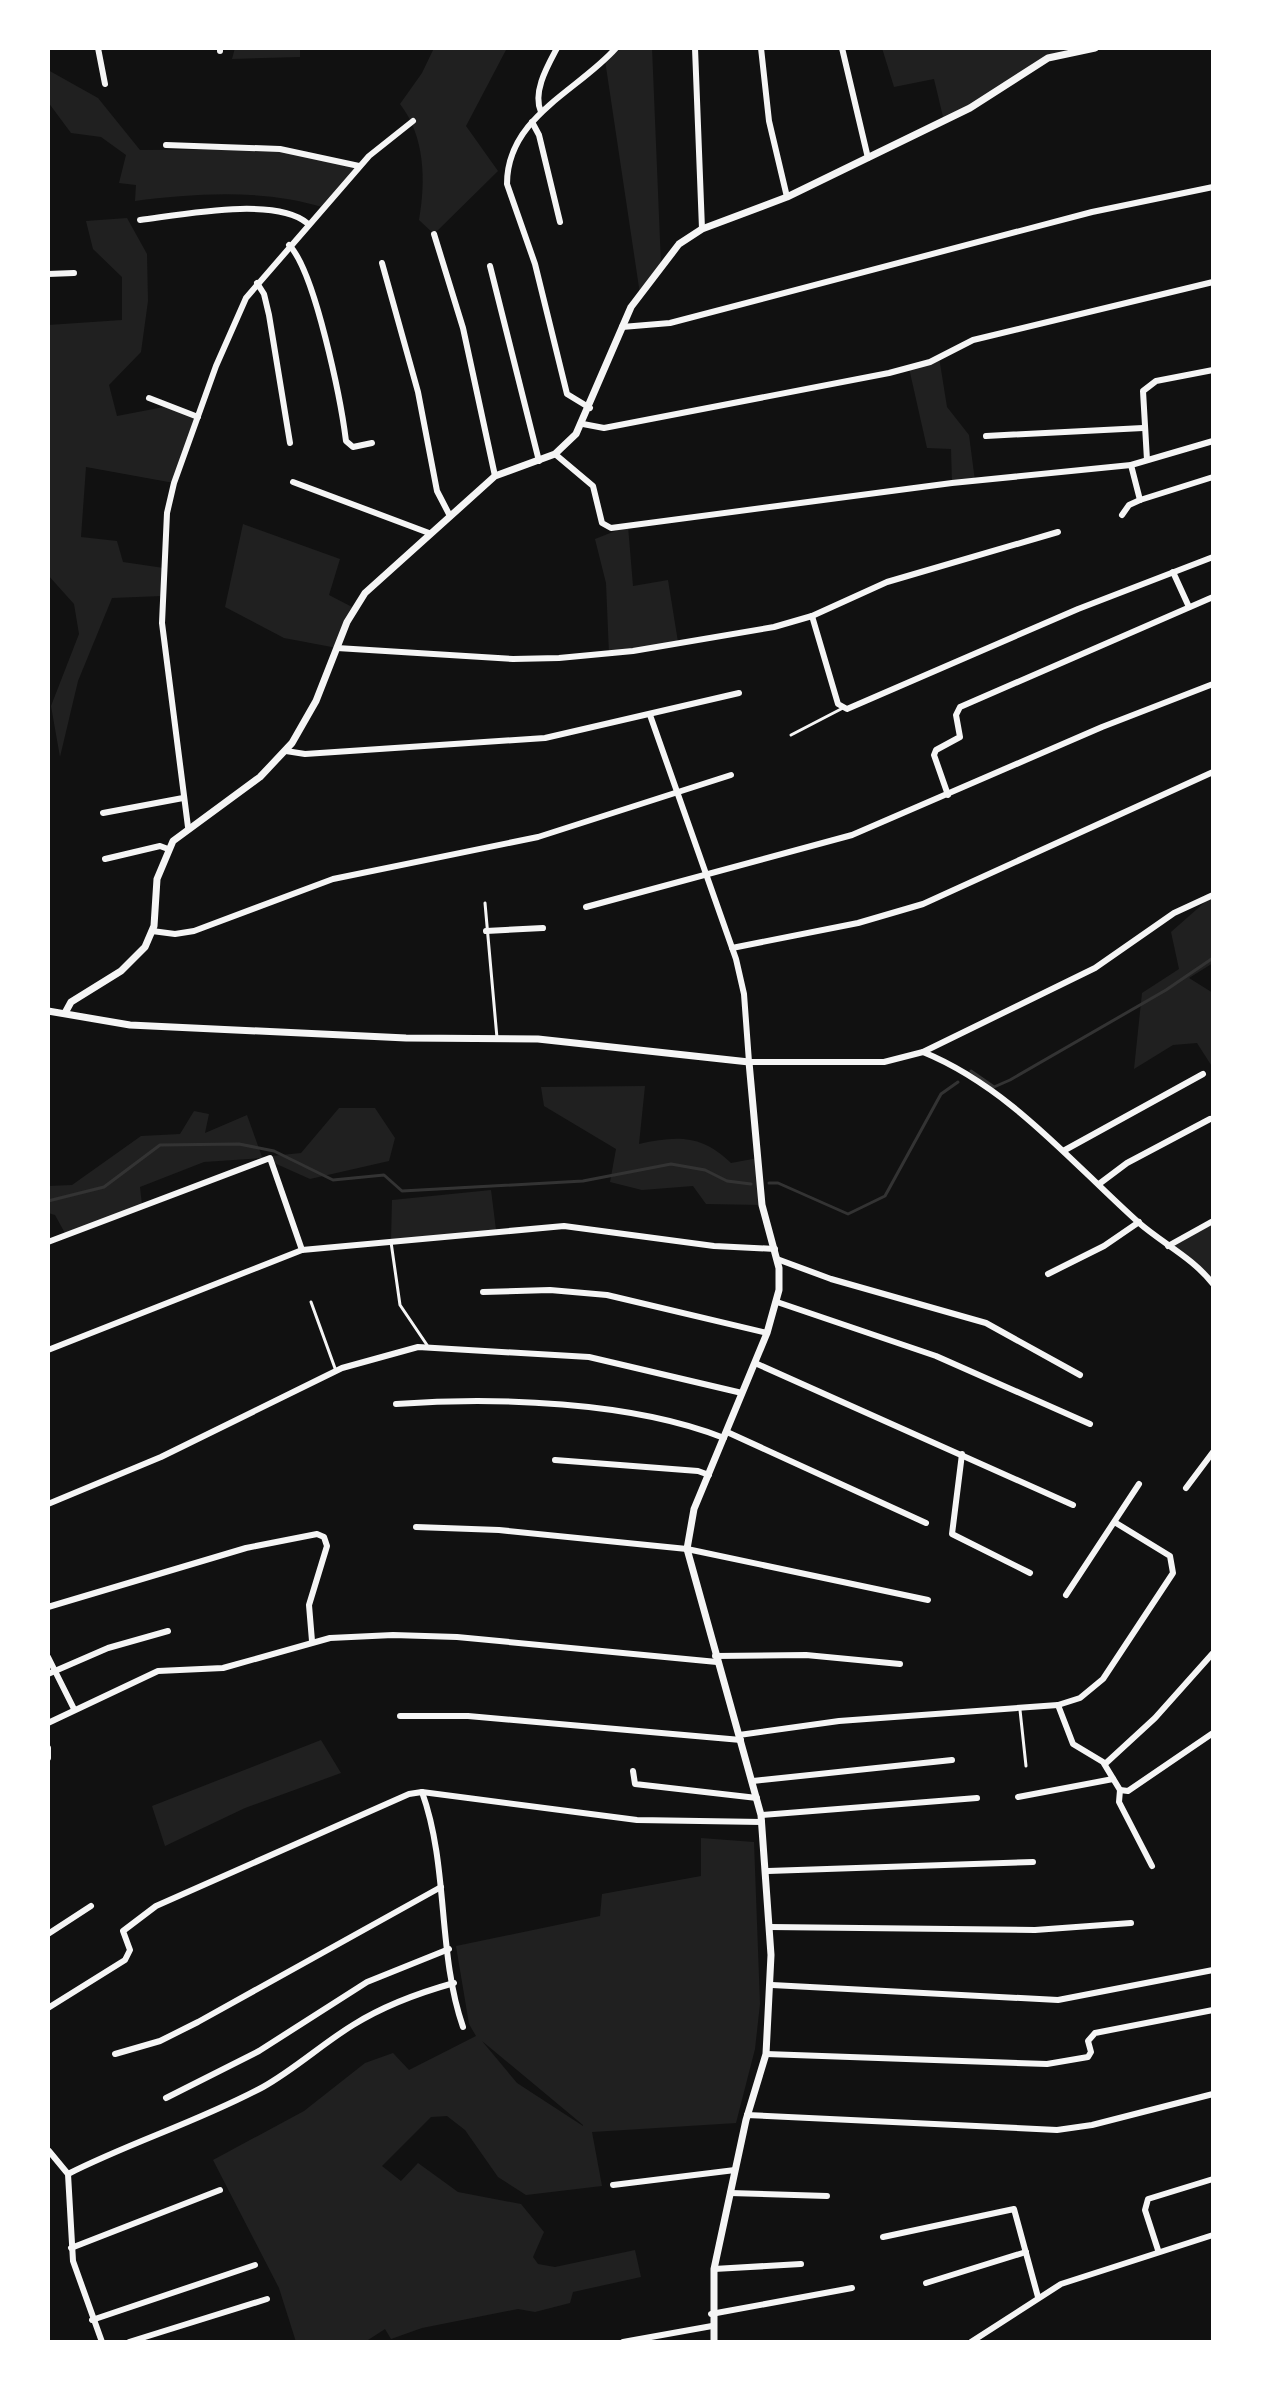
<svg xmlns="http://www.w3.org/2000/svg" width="1261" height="2390" font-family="'Exo 2',sans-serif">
	<rect width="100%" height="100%" fill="#111"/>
	<g fill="#202020" fill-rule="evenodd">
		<path d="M235 48H300V57L232 59Z"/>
		<path d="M434 48H507L466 126 498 171 434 234 419 220C426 181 425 136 400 104L422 73Z"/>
		<path d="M616 48H652L661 265 640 294 605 60Z"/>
		<path d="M882 48H1095L1062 53 944 121 934 79 894 87Z"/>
		<path d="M48 70 98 98 140 150 280 149 359 166 322 207C264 189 195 193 135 201L136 185 119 183 126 155 101 137 71 133 48 102Z"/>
		<path d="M127 218 147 254 148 301 141 352 109 385 117 416 169 406 198 417 174 483 86 467 81 537 117 541 123 562 164 568 162 596 112 598 78 681 60 757 51 706 79 634 74 604 48 575V325L122 320V277L93 249 86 221Z"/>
		<path d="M939 357 947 407 969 435 975 481 952 483 951 449 927 448 909 368Z"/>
		<path d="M243 524 340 559 329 595 354 608 337 648 284 638 225 607Z"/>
		<path d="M628 526 633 586 668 580 678 642 609 654 606 583 595 539Z"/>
		<path d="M1213 895V963L1189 978 1213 993V1068L1197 1043 1173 1045 1134 1069 1142 993 1179 969 1171 932Z"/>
		<path d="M645 1086 639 1144C676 1136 701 1134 731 1163L758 1158 762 1205 706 1204 693 1186 642 1190 610 1182 616 1149 544 1106 541 1087Z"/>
		<path d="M339 1108H375L395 1138 389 1161 310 1179 263 1158 204 1162 140 1187 142 1205 66 1235 55 1215 48 1213V1186L72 1185 141 1136 180 1134 194 1111 209 1114 205 1133 247 1115 262 1157 301 1153Z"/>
		<path d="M491 1190 496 1230 391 1242 392 1200Z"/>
		<path d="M1213 1221V1284L1168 1246Z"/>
		<path d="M321 1740 341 1773 245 1808 165 1846 152 1806Z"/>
		<path d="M701 1838 754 1842 760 2004 755 2049 736 2123 592 2132 602 2186 526 2195 498 2177 465 2130 447 2116 431 2117 382 2166 401 2181 418 2163 458 2192 521 2204 544 2232 533 2257 538 2264 555 2267 635 2250 641 2277 573 2292 570 2303 535 2312 518 2309 422 2328 391 2339 385 2329 365 2342H296L279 2288 213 2160 304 2111 365 2063 393 2053 409 2070 476 2036 469 2024 456 1946 600 1916 602 1894 701 1876ZM482 2041 583 2125V2126L517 2083Z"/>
	</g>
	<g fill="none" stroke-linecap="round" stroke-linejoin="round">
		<g stroke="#333" stroke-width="3">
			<path d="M971 1071 994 1087 1010 1080 1166 990 1213 958"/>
			<path d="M769 1183H778L848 1214 885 1196 941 1094 958 1082"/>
			<path d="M48 1201 104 1187 160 1145 239 1144 274 1151 333 1180 384 1175 402 1191 583 1181 671 1164 705 1170 727 1181 751 1184"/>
		</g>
		<g stroke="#f5f5f5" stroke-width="3">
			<path d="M791 735 843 708"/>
			<path d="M485 903 497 1038"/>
			<path d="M391 1242 400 1305 427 1345"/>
			<path d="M311 1302 336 1371"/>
			<path d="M1020 1710 1026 1766"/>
		</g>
		<g stroke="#f5f5f5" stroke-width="6">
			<path d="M98 48 105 84"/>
			<path d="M220 48V51"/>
			<path d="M695 48 702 229"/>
			<path d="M761 48 769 121 787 197"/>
			<path d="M842 48 868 158"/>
			<path d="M541 112C532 92 548 65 557 48"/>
			<path d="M532 122 539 135 560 222"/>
			<path d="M166 145 280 149 359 166"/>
			<path d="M140 220C180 215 275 196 307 223"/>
			<path d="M434 234 463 328 495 476"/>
			<path d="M289 245C315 271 341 401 346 441L353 447 372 443"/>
			<path d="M382 263 418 392 437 491 450 516"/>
			<path d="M490 266 539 461"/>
			<path d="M48 274 74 273"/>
			<path d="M257 283 264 294 269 315 290 443"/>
			<path d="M622 327 670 323 1092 212 1213 187"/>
			<path d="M149 398 198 417"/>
			<path d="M590 408 567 394 535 264 507 184C507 117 578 91 616 48"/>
			<path d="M583 424 604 428 889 373 930 362 973 340 1213 282"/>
			<path d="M986 436 1143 428"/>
			<path d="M555 454 593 486 602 523 611 528 952 483 1131 465 1213 441"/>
			<path d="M1147 460 1143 391 1156 381 1213 370"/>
			<path d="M1131 465 1140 500"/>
			<path d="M293 482 429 533"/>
			<path d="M1122 515 1129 505 1140 500 1213 477"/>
			<path d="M1173 572 1189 607"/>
			<path d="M812 616 838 704 847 709 1078 609 1213 557"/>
			<path d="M337 648 513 659 559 658 633 651 774 627 812 616 887 582 1058 532"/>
			<path d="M650 715 736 959 744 994 749 1062H884L923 1052 1095 968 1174 913 1213 895"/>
			<path d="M286 751 305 754 545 738 739 693"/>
			<path d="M948 795 934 755 936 750 960 737 956 715 960 707 1213 597"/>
			<path d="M103 813 183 798"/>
			<path d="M188 827 162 623 167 513 174 483 216 366 246 298 369 156 413 121"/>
			<path d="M105 859 160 846 168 849"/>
			<path d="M586 907 852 835 1102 727 1213 684"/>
			<path d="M152 931 175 934 194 931 333 879 538 837 731 775"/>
			<path d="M486 931 543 928"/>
			<path d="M732 948 858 923 923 904 1213 772"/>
			<path d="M923 1052C1009 1087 1071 1162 1138 1222 1163 1244 1192 1257 1213 1284"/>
			<path d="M1065 1150 1203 1074"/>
			<path d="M1099 1184 1127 1163 1210 1119"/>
			<path d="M48 1242 270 1158 302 1250"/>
			<path d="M1168 1246 1213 1221"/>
			<path d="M777 1259 831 1279 986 1323 1080 1375"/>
			<path d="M1048 1274 1104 1246 1139 1222"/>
			<path d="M483 1292 550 1290 607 1295 767 1333"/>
			<path d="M777 1302 936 1356 1090 1424"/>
			<path d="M48 1350 302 1250 564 1226 714 1246 775 1249"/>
			<path d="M755 1363 1073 1505"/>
			<path d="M396 1404C495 1397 631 1401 724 1438"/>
			<path d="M727 1432 926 1523"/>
			<path d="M962 1454 952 1534 1030 1573"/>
			<path d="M555 1460 698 1471 709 1475"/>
			<path d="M1186 1488 1213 1452"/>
			<path d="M48 1504 161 1457 342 1368 418 1347 589 1357 742 1393"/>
			<path d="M416 1527 499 1530 687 1549 928 1600"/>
			<path d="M1066 1595 1139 1484"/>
			<path d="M48 1607 246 1548 317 1534 324 1537 327 1546 309 1605 312 1641"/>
			<path d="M715 1656 806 1655 900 1664"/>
			<path d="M48 1657 74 1709"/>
			<path d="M48 1674 108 1648 168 1631"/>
			<path d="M1058 1705 1073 1744 1103 1762 1120 1790"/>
			<path d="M400 1716H468L741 1740"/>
			<path d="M48 1723 158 1671 223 1668 330 1638 393 1635 457 1637 717 1662"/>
			<path d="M739 1735 839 1721 1058 1705 1080 1698 1103 1679 1173 1573 1170 1556 1116 1523"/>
			<path d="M48 1748V1758"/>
			<path d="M1105 1764 1155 1718 1213 1653"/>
			<path d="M633 1771 635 1784 757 1798"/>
			<path d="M753 1781 952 1760"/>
			<path d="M1120 1790 1128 1791 1213 1733"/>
			<path d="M1120 1790 1119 1802 1152 1866"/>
			<path d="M422 1792C449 1867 437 1952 463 2027"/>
			<path d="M1018 1797 1113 1779"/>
			<path d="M761 1815 977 1798"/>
			<path d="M768 1871 1033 1862"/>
			<path d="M770 1927 1035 1930 1131 1923"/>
			<path d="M48 1934 91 1906"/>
			<path d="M772 1985 1058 2000 1213 1970"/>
			<path d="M48 2008 125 1960 130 1950 123 1931 156 1906 409 1794 422 1792 637 1820 762 1822"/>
			<path d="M115 2054 160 2041 198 2022 441 1887"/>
			<path d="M766 2054 1047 2064 1088 2057 1091 2052 1088 2041 1095 2033 1213 2010"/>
			<path d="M166 2098 259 2051 367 1982 449 1949"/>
			<path d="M747 2115 1057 2130 1092 2125 1213 2094"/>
			<path d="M49 2151 68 2174 73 2261 102 2342"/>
			<path d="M68 2174C131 2142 200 2121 263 2087 295 2069 322 2044 353 2025 385 2005 418 1993 454 1983"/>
			<path d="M613 2185 735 2170"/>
			<path d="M730 2193 827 2196"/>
			<path d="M883 2237 1014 2209 1038 2297"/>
			<path d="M71 2248 220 2190"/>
			<path d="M1158 2250 1145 2210 1148 2199 1213 2179"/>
			<path d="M714 2269 801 2264"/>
			<path d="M926 2283 1026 2252"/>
			<path d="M711 2314 852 2288"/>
			<path d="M92 2320 255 2265"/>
			<path d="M129 2342 267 2299"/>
			<path d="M623 2342 712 2326"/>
			<path d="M971 2342 1061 2284 1213 2235"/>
		</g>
		<g stroke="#f5f5f5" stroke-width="7">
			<path d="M48 1011 130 1025 406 1038 538 1039 749 1062 762 1205 779 1268V1290L767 1333 694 1509 687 1549 761 1815 771 1955 766 2054 746 2120 714 2269V2342"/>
			<path d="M65 1013 71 1002 121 971 145 947 154 926 157 879 173 841 260 777 292 743 316 701 347 622 365 593 495 476 555 454 576 434 631 307 679 244 702 229 787 197 970 108 1048 58 1095 48"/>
		</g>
	</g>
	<rect width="1261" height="2390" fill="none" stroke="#ffffff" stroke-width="100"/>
</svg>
